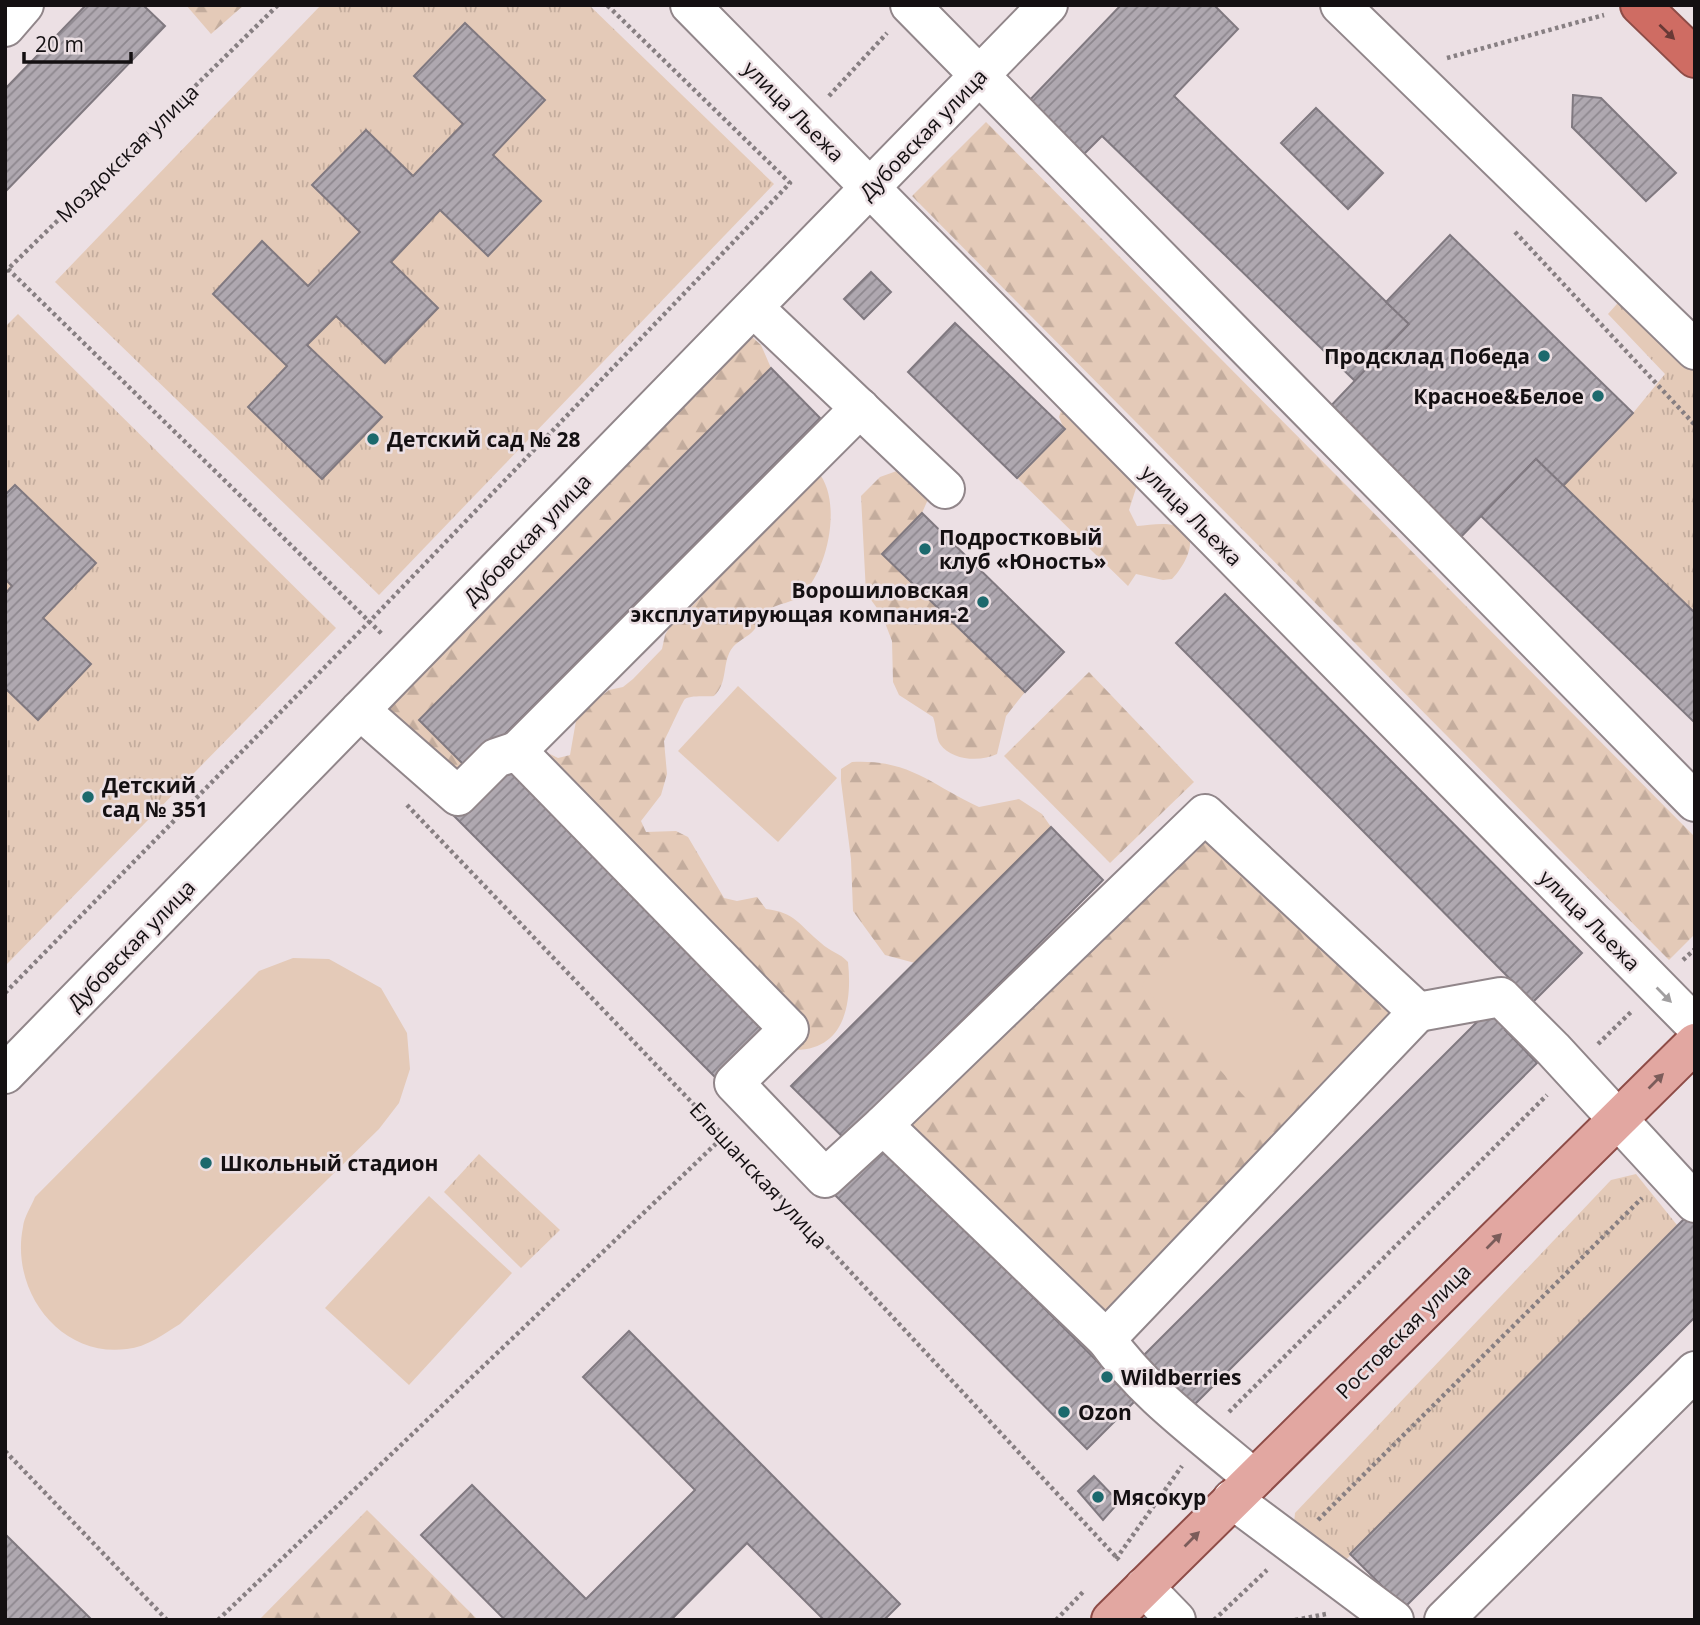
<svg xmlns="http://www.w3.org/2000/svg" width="1700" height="1625" font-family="'Open Sans',sans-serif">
	<defs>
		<pattern id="grass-tufts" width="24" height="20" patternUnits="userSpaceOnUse" patternTransform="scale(1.75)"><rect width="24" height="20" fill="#e4cab8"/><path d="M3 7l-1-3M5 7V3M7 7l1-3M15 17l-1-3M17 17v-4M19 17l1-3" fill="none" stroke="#c3ac9d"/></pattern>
		<pattern id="forest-firs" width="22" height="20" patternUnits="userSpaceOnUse" patternTransform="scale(1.75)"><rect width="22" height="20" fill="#e4cab8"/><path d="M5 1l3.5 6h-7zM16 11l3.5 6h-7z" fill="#c3ac9d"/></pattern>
		<pattern id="building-hatch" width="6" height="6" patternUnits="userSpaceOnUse" patternTransform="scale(1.75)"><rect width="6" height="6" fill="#afa8b0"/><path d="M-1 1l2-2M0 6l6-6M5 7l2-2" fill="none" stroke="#8d878e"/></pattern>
	</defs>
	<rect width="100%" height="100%" fill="#ece0e4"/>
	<g fill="url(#grass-tufts)">
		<path d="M321 5H589L774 184 379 595 55 282Z"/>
		<path d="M1624 296 1695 367V613L1563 486 1633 413 1665 374 1608 314Z"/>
		<path d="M18 314 336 628 5 966V327Z"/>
		<path d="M479 1154 560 1230 521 1268 444 1192Z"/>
		<path d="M1636 1174 1677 1225 1325 1581 1291 1553 1295 1513 1611 1180Z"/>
	</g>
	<g fill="url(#forest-firs)">
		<path d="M186 5H244L211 34Z"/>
		<path d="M986 122 1695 837V934L1669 960 912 196Z"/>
		<path d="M751 336 761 345 771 368 420 720 469 769 461 776 390 711V702Z"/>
		<path d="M1062 408 1138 482 1129 510 1137 526C1150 525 1165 522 1177 526 1203 535 1184 567 1172 579L1163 580 1136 574 1128 586 1017 478 1064 429 1059 417Z"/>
		<path d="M905 468 929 497 922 513 883 554 1025 692 1006 716 997 754C981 762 952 761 940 744 936 738 936 724 933 717L899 695 893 682 892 641 882 615 866 593 861 496 880 477Z"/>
		<path d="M818 472C843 501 828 573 800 596 792 603 779 603 770 609 762 615 760 623 754 630 748 637 739 640 733 647 721 662 729 682 714 696 707 697 691 695 685 699 683 700 668 734 664 741L667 774 661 795 641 821 646 832 676 831 688 837 724 898 737 901 757 897 766 909C795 912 800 926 821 943 829 951 840 953 848 962 853 1008 842 1057 784 1049L514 776V768L540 749 558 758 570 755 577 715 609 690 623 687 633 679 662 649 665 635 672 623 684 615Z"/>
		<path d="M1089 672 1194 782 1110 863 1004 756Z"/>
		<path d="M852 762C910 759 931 785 979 807L1019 799 1042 814 1051 827 915 963 885 955 853 911 851 859 841 781V769Z"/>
		<path d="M1210 794 1423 992 1106 1319 890 1107Z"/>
		<path d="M367 1510 478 1620H259Z"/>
	</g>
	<g fill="#e4cab8">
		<path d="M738 686 837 778 778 842 678 751Z"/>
		<path d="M1205 925 1319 1049 1255 1108 1141 984Z"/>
		<path d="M293 958 329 959 381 988 407 1033 410 1069 399 1103 379 1129 180 1324C164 1334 147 1347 127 1349 60 1358 10 1291 23 1227 24 1217 31 1207 35 1197L259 971Z"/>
		<path d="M429 1196 512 1273 409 1385 325 1308Z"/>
	</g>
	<g fill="url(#building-hatch)" stroke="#807980" stroke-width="2">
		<path d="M86 5H143L165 26 5 192V89Z"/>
		<path d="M1121 5H1214L1238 29 1174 96 1409 324 1355 381 1102 136 1079 159 1024 106Z"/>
		<path d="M465 23 545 100 493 155 541 201 488 256 440 210 391 262 438 308 385 363 336 316 307 345 382 417 322 479 248 407 287 366 213 294 262 241 308 286 360 232 312 185 366 130 413 176 463 124 414 76Z"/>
		<path d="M1573 95 1601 98 1676 173 1646 201 1572 127Z"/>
		<path d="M1316 108 1383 173 1348 209 1281 143Z"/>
		<path d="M1450 235 1633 413 1563 486 1536 459 1457 541 1325 412 1409 324 1386 302Z"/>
		<path d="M871 272 891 292 864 319 844 299Z"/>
		<path d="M955 323 1065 429 1017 478 908 372Z"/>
		<path d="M771 368 820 418 488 751 484 785 419 720Z"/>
		<path d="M1536 459 1695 613V723L1481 516Z"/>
		<path d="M15 485 96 563 43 618 91 664 38 720 5 688V594L12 586 5 579V495Z"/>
		<path d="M922 513 1064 652 1025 692 882 554Z"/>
		<path d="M1225 594 1582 953 1533 1002 1176 643Z"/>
		<path d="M504 766 765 1027 715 1077 454 816Z"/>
		<path d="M1051 827 1103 880 860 1122V1154L791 1086Z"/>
		<path d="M1515 984 1533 1002 1505 1030 1537 1063 1188 1411 1117 1382Z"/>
		<path d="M875 1139 1136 1400 1087 1449 827 1187Z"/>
		<path d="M1691 1212 1695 1216V1317L1404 1608 1350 1554Z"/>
		<path d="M629 1331 900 1604 884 1620H824L747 1543 671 1620H505L421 1535 472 1485 586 1599 695 1490 583 1377Z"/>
		<path d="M1094 1476 1119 1502 1103 1520 1078 1491Z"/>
		<path d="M5 1534 92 1620H5Z"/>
	</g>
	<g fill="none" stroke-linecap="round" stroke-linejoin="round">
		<g stroke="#91868a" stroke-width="42">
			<g id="minor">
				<path d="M690 5 1695 1025"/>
				<path d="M910 5 1695 802"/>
				<path d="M1340 5 1695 350"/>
				<path d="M5 27 24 5"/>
				<path d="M756 305 754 308 945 489"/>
				<path d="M360 710 458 796 496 758 517 751 789 1029 734 1083 825 1178 883 1125 1106 1339C1146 1395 1202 1434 1253 1478"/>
				<path d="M517 751 860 408"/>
				<path d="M1418 1012 1501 997 1553 1049 1695 1203"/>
				<path d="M5 1074 1048 5"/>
				<path d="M883 1125 1205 814 1418 1012 1106 1339"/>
				<path d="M1232 1499 1394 1620"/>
				<path d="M1144 1587 1176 1620"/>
				<path d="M1444 1620 1695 1371"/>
			</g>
		</g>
		<g stroke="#8e4c47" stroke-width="42">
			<path id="major" d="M1111 1620 1695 1043"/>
		</g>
		<g stroke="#8e4c47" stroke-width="42">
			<path id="highway" d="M1640 5 1695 58"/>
		</g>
		<g stroke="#877f82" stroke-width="4.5" stroke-dasharray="3.5 3.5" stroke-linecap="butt">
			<path d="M1447 58 1604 15"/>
			<path d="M829 96 887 33"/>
			<path d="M1515 232 1695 425"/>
			<path d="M8 269 383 635"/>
			<path d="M5 272 278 5"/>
			<path d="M407 805 724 1136 1119 1560"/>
			<path d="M1683 960 1695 949"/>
			<path d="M5 993 369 622 790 183 607 5"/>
			<path d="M1598 1044 1632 1011"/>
			<path d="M1229 1412 1547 1095"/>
			<path d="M5 1451 167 1620"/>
			<path d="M1318 1520 1642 1198"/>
			<path d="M1116 1559 1182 1466"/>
			<path d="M218 1620 724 1136"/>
			<path d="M1056 1620 1083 1592"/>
			<path d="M1214 1620 1267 1570"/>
			<path d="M1295 1620 1326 1614"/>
		</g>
		<use href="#minor" stroke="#fff" stroke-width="38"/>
		<use href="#major" stroke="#e2a7a1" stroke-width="38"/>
		<use href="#highway" stroke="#cf6c63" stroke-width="38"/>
	</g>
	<defs><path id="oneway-solid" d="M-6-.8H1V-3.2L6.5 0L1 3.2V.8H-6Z" transform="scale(1.75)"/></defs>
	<use fill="#683936" href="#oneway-solid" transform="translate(1667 32) rotate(44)"/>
	<use fill="#a19fa0" href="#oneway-solid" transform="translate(1664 995) rotate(45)"/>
	<g fill="#7b5c5a">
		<use href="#oneway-solid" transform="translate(1656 1081) rotate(-45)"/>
		<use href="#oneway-solid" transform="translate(1494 1241) rotate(-45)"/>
		<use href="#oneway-solid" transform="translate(1192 1539) rotate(-45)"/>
	</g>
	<g fill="#1c696d" stroke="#ece0e4" stroke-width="2.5">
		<circle cx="1544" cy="356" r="7"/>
		<circle cx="1598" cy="396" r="7"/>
		<circle cx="373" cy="439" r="7"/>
		<circle cx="925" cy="549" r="7"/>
		<circle cx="983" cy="602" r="7"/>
		<circle cx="88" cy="797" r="7"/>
		<circle cx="206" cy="1163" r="7"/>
		<circle cx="1107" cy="1377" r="7"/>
		<circle cx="1064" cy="1412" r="7"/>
		<circle cx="1098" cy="1497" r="7"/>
	</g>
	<g text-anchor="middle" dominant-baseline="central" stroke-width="5" stroke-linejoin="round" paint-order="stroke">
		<g font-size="21" fill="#141012" stroke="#ece0e4">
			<text transform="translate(794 111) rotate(45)">улица Льежа</text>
			<text transform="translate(923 134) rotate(-46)">Дубовская улица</text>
			<text transform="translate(127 153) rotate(-44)">Моздокская улица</text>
			<text transform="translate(1192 515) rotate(45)">улица Льежа</text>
			<text transform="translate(527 539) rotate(-46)">Дубовская улица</text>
			<text transform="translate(1590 920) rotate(45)">улица Льежа</text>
			<text transform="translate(131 945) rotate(-46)">Дубовская улица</text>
			<text transform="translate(759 1175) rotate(47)">Ельшанская улица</text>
			<text transform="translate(1403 1331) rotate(-45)">Ростовская улица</text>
		</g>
		<g font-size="21" font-weight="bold" fill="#141012" stroke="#ece0e4" text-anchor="start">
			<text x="1530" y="356" text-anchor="end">Продсклад Победа</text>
			<text x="1584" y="396" text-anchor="end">Красное&amp;Белое</text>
			<text x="387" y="439">Детский сад № 28</text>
			<text x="939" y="537">Подростковый<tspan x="939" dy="24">клуб «Юность»</tspan></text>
			<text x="969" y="590" text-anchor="end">Ворошиловская<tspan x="969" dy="24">эксплуатирующая компания-2</tspan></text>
			<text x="102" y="785">Детский<tspan x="102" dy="24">сад № 351</tspan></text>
			<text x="220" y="1163">Школьный стадион</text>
			<text x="1121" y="1377">Wildberries</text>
			<text x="1078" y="1412">Ozon</text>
			<text x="1112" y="1497">Мясокур</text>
		</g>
	</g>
	<rect width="1700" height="1625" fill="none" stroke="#141012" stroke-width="14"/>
	<path d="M24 52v10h107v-10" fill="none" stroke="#141012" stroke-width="3.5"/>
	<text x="35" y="52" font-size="21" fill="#141012" stroke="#ece0e4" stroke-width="5" paint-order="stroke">20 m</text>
</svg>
